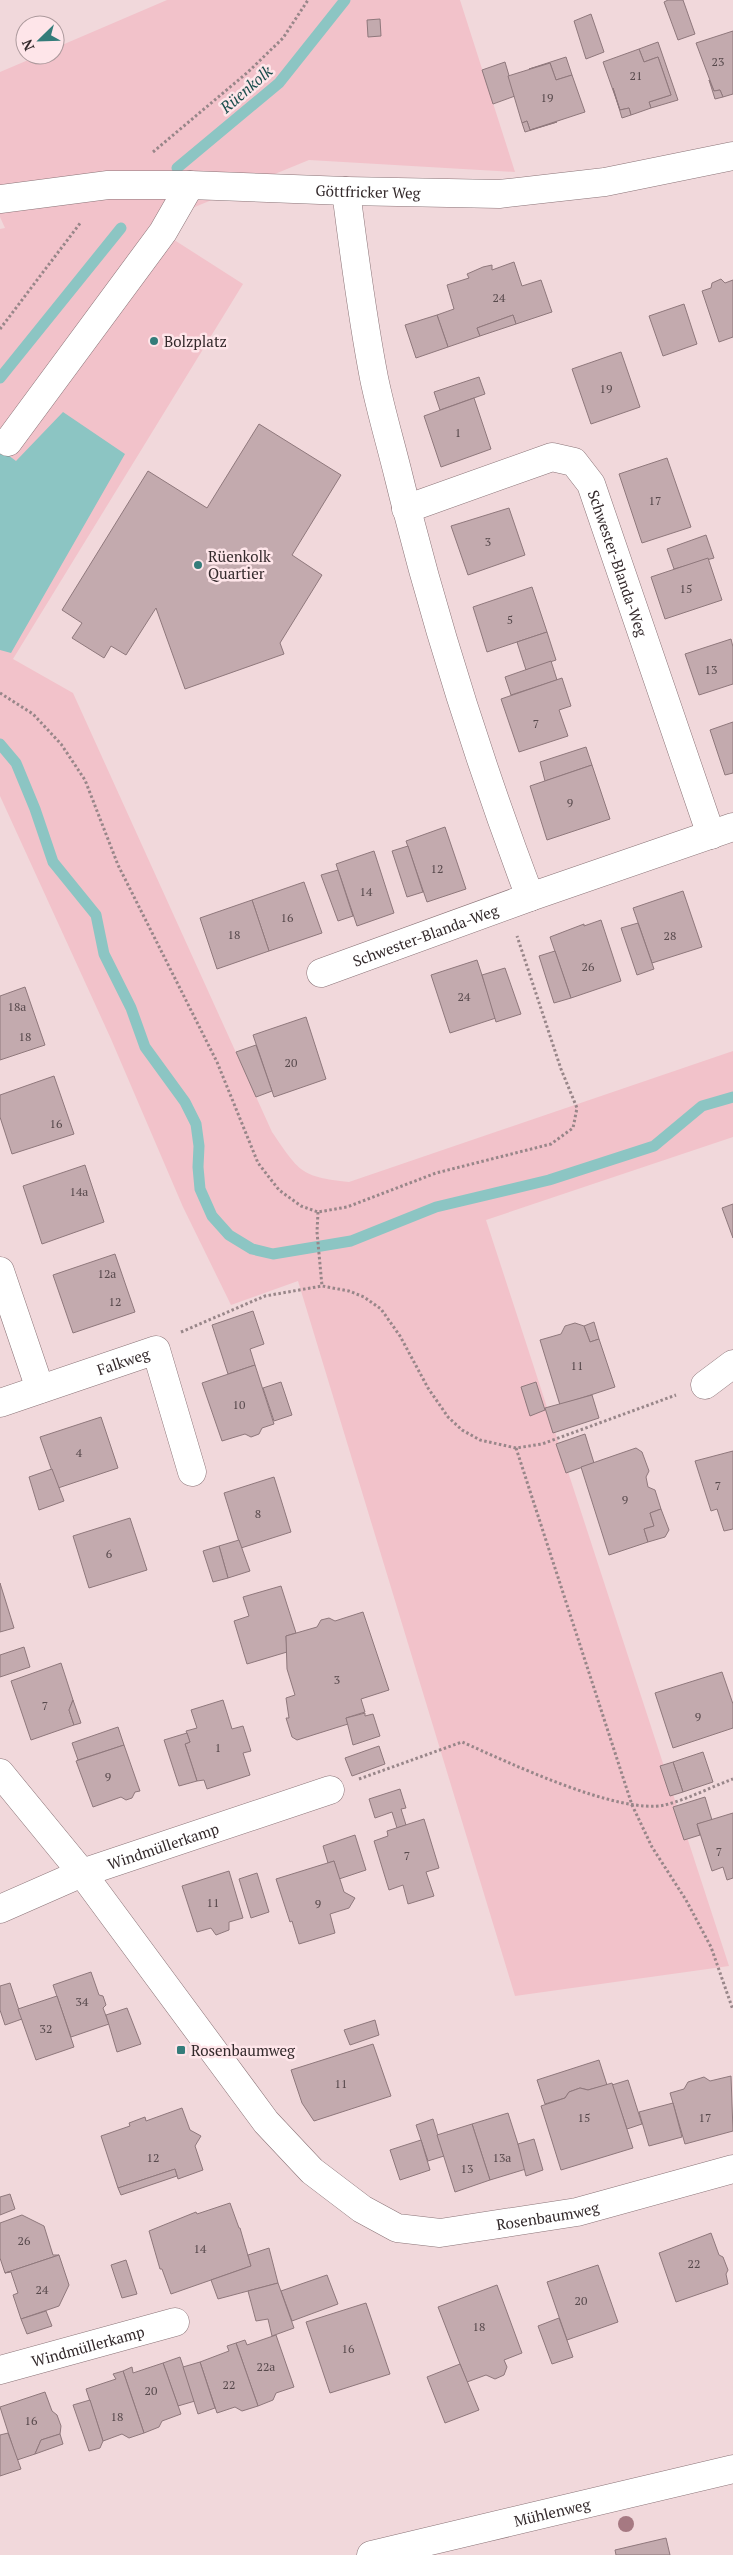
<svg xmlns="http://www.w3.org/2000/svg" width="733" height="2555" font-family="'PT Serif',serif">
	<rect width="100%" height="100%" fill="#f1d8db"/>
	<path fill="#f2c2ca" d="M167 0H460L515 172 309 160 185 211 168 236 243 284 13 659 73 693 272 1132C299 1171 300 1177 349 1182L733 1051V1137L486 1220 729 1966 515 1996 298 1281 231 1305 183 1207 111 1039 0 796V229L5 228 0 217V72L40 55H55V48Z"/>
	<path fill="#8cc5c3" d="M63 412 125 454 11 653 0 650V449L16 461Z"/>
	<g fill="none" stroke-linecap="round" stroke-linejoin="round">
		<g stroke="#8cc5c3" stroke-width="11">
			<path d="M177 168 279 83 345 0"/>
			<path d="M0 378 121 228"/>
			<path d="M0 744 16 763 35 809 53 862 96 915 104 954 131 1008 145 1047 185 1102 196 1124 199 1146 198 1167 200 1189 212 1216 229 1235 252 1249 273 1254 351 1241 436 1207 549 1180 654 1146 702 1106 733 1097"/>
		</g>
	</g>
	<g fill="#c3aaae" stroke="#8f787c">
		<path d="M668 0H683L695 34 678 40 664 2Z"/>
		<path d="M591 14 604 52 586 59 574 21Z"/>
		<path d="M380 19 381 36 368 37 367 20Z"/>
		<path d="M733 31V94L723 97 720 90 714 91 696 43Z"/>
		<path d="M658 42 678 100 651 108 649 102 671 95 658 57 644 62 639 49Z"/>
		<path d="M639 49 644 62 658 57 671 95 649 102 651 108 631 115 629 108 620 110 603 62Z"/>
		<path d="M566 57 572 75 556 80 550 63 529 69Z"/>
		<path d="M505 62 515 96 493 104 482 70Z"/>
		<path d="M550 63 556 80 572 75 585 112 530 130 527 121 522 123 508 76Z"/>
		<path d="M709 80 714 91 720 90 723 97 715 99Z"/>
		<path d="M613 88 620 110 629 108 631 115 622 118Z"/>
		<path d="M527 121 530 130 557 122 525 132 522 123Z"/>
		<path d="M514 262 522 286 541 280 552 312 516 324 513 315 477 328 480 336 448 347 437 315 454 309 447 285 469 278 467 274 483 267 492 265V270Z"/>
		<path d="M721 279 725 283 733 280V337L719 342 702 291 711 288 712 283Z"/>
		<path d="M684 304 697 344 663 356 649 316Z"/>
		<path d="M437 315 448 347 416 358 405 325Z"/>
		<path d="M513 315 516 324 480 336 477 328Z"/>
		<path d="M621 352 640 407 591 424 572 369Z"/>
		<path d="M479 377 485 394 440 410 434 392Z"/>
		<path d="M474 398 491 449 441 467 424 416Z"/>
		<path d="M259 424 341 475 292 555 322 575 280 643 284 654 185 689 156 608 126 655 111 646 104 658 72 638 82 623 62 610 148 471 207 508Z"/>
		<path d="M667 458 691 527 642 543 619 474Z"/>
		<path d="M509 508 525 555 468 575 451 526Z"/>
		<path d="M706 535 714 558 674 569 667 549Z"/>
		<path d="M708 558 722 600 665 619 651 577Z"/>
		<path d="M532 587 547 632 487 652 473 607Z"/>
		<path d="M547 632 556 660 526 670 517 642Z"/>
		<path d="M731 639 733 647V684L699 695 685 654Z"/>
		<path d="M551 661 557 680 511 695 505 677Z"/>
		<path d="M562 678 571 706 559 710 568 736 519 752 501 699Z"/>
		<path d="M733 722V773L725 775 710 730Z"/>
		<path d="M586 747 592 765 545 781 540 762Z"/>
		<path d="M592 765 610 819 547 840 530 786Z"/>
		<path d="M445 827 466 889 427 902 406 841Z"/>
		<path d="M408 846 423 892 407 897 392 851Z"/>
		<path d="M374 851 394 913 357 926 336 864Z"/>
		<path d="M338 870 353 916 338 921 321 875Z"/>
		<path d="M304 882 322 933 269 951 252 900Z"/>
		<path d="M683 891 702 947 652 963 633 908Z"/>
		<path d="M252 900 269 951 217 969 200 918Z"/>
		<path d="M601 920 621 981 571 998 550 937 584 924V926Z"/>
		<path d="M638 923 654 969 637 975 621 928Z"/>
		<path d="M555 951 571 998 554 1003 539 956Z"/>
		<path d="M477 960 496 1018 450 1033 431 975Z"/>
		<path d="M505 968 521 1014 496 1022 482 975Z"/>
		<path d="M25 987 45 1045 0 1060V996Z"/>
		<path d="M306 1017 326 1079 274 1097 253 1035Z"/>
		<path d="M256 1045 272 1091 256 1097 236 1052Z"/>
		<path d="M54 1076 74 1134 12 1154 0 1117V1095Z"/>
		<path d="M85 1165 104 1222 42 1244 23 1186Z"/>
		<path d="M733 1204V1238L722 1208Z"/>
		<path d="M115 1254 135 1312 73 1333 53 1275Z"/>
		<path d="M253 1311 264 1344 250 1349 255 1365 228 1374 212 1325Z"/>
		<path d="M594 1322 599 1339 590 1342 584 1326Z"/>
		<path d="M575 1323 584 1326 590 1342 599 1339 615 1387 560 1405 540 1340 561 1334 565 1326Z"/>
		<path d="M255 1365 274 1424 262 1428 259 1434 251 1437 245 1434 222 1441 202 1383Z"/>
		<path d="M281 1382 292 1415 274 1421 263 1388Z"/>
		<path d="M536 1382 545 1410 530 1416 521 1387Z"/>
		<path d="M592 1395 599 1418 553 1433 545 1408Z"/>
		<path d="M101 1417 118 1468 58 1488 40 1437Z"/>
		<path d="M585 1434 594 1463 566 1473 556 1444Z"/>
		<path d="M636 1448 642 1452 649 1471 646 1477 648 1487 655 1490 661 1509 650 1513 654 1526 644 1529 648 1542 609 1555 581 1467Z"/>
		<path d="M733 1451V1529L724 1531 717 1509 711 1511 695 1461Z"/>
		<path d="M52 1469 64 1501 39 1510 29 1477Z"/>
		<path d="M274 1477 291 1532 241 1548 224 1493Z"/>
		<path d="M661 1509 669 1530 665 1537 648 1542 644 1529 654 1526 650 1513Z"/>
		<path d="M130 1518 147 1570 89 1588 73 1536Z"/>
		<path d="M239 1540 250 1571 228 1578 219 1546Z"/>
		<path d="M219 1546 228 1578 213 1582 203 1551Z"/>
		<path d="M0 1583 14 1628 0 1632Z"/>
		<path d="M281 1586 296 1633 286 1636 287 1652 247 1664 234 1621 249 1616 243 1597Z"/>
		<path d="M363 1612 389 1690 361 1699 365 1712 346 1718 348 1724 297 1740 292 1737 286 1718H289L286 1698 295 1695 287 1669 286 1636 317 1627 321 1620 329 1618 335 1621Z"/>
		<path d="M24 1647 30 1667 0 1677V1655Z"/>
		<path d="M61 1663 73 1700 69 1710 74 1725 31 1740 11 1681Z"/>
		<path d="M722 1672 733 1704V1728L673 1748 655 1693Z"/>
		<path d="M73 1700 81 1723 74 1725 69 1710Z"/>
		<path d="M223 1700 232 1729 243 1726 251 1751 243 1753 250 1775 207 1789 204 1780 197 1781 185 1744 190 1742 186 1731 197 1728 191 1710Z"/>
		<path d="M365 1713V1716L373 1714 380 1736 353 1745 346 1718Z"/>
		<path d="M118 1727 124 1745 78 1760 72 1743Z"/>
		<path d="M187 1733 190 1742 185 1744 197 1781 179 1786 164 1740Z"/>
		<path d="M124 1745 140 1791 135 1792 132 1798 126 1800 121 1797 93 1807 76 1761Z"/>
		<path d="M379 1746 385 1764 352 1776 345 1758Z"/>
		<path d="M703 1752 713 1782 683 1792 673 1762Z"/>
		<path d="M673 1762 683 1792 670 1796 660 1766Z"/>
		<path d="M400 1789 406 1808 401 1809 406 1825 397 1828 392 1812 375 1818 369 1799Z"/>
		<path d="M705 1797 712 1820 697 1824 700 1835 684 1840 673 1807Z"/>
		<path d="M733 1813V1878L727 1880 723 1867 712 1871 697 1824Z"/>
		<path d="M424 1819 439 1868 426 1872 434 1896 408 1904 403 1885 389 1890 374 1841 388 1836 387 1831Z"/>
		<path d="M355 1835 366 1870 339 1879 334 1861 328 1863 323 1846Z"/>
		<path d="M334 1861 344 1892 355 1898 349 1908 330 1914 335 1933 299 1944 292 1921 290 1922 276 1879Z"/>
		<path d="M229 1871 243 1918 229 1922V1930L216 1935 211 1928 197 1932 182 1886Z"/>
		<path d="M257 1873 269 1912 251 1918 239 1879Z"/>
		<path d="M91 1972 99 1995 103 1996 106 2005 103 2008 109 2024 71 2037 53 1985Z"/>
		<path d="M10 1983 22 2019 5 2025 0 2010V1986Z"/>
		<path d="M57 1996 74 2047 36 2060 18 2009Z"/>
		<path d="M127 2008 141 2044 117 2052 106 2015Z"/>
		<path d="M375 2020 379 2035 350 2045 344 2030Z"/>
		<path d="M373 2044 391 2096 314 2121 302 2103 291 2070Z"/>
		<path d="M599 2060 607 2085 588 2090 580 2088 569 2092 565 2098 545 2104 537 2080Z"/>
		<path d="M731 2076 733 2131 685 2144 670 2093 684 2089 688 2082 704 2077 710 2081Z"/>
		<path d="M628 2080 642 2124 627 2129 612 2085Z"/>
		<path d="M612 2083 633 2148 561 2170 541 2106 565 2098 569 2092 580 2088 588 2090Z"/>
		<path d="M673 2103 682 2137 649 2146 639 2112Z"/>
		<path d="M182 2108 190 2130 201 2136 195 2146 203 2170 178 2179 175 2169 118 2188 101 2136 130 2126 129 2123 145 2117 146 2121Z"/>
		<path d="M508 2113 526 2169 490 2180 472 2124Z"/>
		<path d="M433 2119 444 2156 428 2161 416 2125Z"/>
		<path d="M472 2124 490 2180 455 2192 437 2135Z"/>
		<path d="M534 2139 543 2170 526 2176 518 2144Z"/>
		<path d="M421 2140 430 2170 400 2180 390 2150Z"/>
		<path d="M175 2169 177 2176 121 2195 118 2188Z"/>
		<path d="M10 2194 15 2209 0 2215V2197Z"/>
		<path d="M230 2203 239 2228H240L251 2266 171 2294 162 2269H160L149 2231 196 2212 197 2214Z"/>
		<path d="M22 2215 44 2226 53 2255H59L5 2273 0 2258V2223Z"/>
		<path d="M711 2233 719 2255 723 2257 728 2270 726 2274 728 2284 676 2302 659 2253Z"/>
		<path d="M269 2248 278 2283 218 2299 211 2280 251 2266 248 2255Z"/>
		<path d="M59 2255 69 2285 59 2306 21 2319 13 2295 18 2293 11 2272 5 2273Z"/>
		<path d="M126 2260 137 2294 122 2298 111 2265Z"/>
		<path d="M598 2265 618 2322 567 2340 547 2282Z"/>
		<path d="M327 2275 338 2304 292 2321 281 2291Z"/>
		<path d="M278 2283 294 2328 272 2336 268 2319 256 2321 248 2291Z"/>
		<path d="M497 2285 522 2353 504 2360 507 2367 504 2375 495 2379 486 2375 467 2382 438 2307Z"/>
		<path d="M366 2303 390 2374 330 2393 306 2322Z"/>
		<path d="M46 2311 52 2326 27 2334 21 2319Z"/>
		<path d="M559 2318 573 2357 552 2364 538 2326Z"/>
		<path d="M276 2335 294 2387 276 2393 273 2400 258 2406 236 2343 245 2340 247 2345Z"/>
		<path d="M236 2343 258 2406 242 2411 235 2407 217 2413 200 2362 229 2351 227 2346Z"/>
		<path d="M180 2357 195 2401 178 2406 163 2363Z"/>
		<path d="M200 2362 215 2408 198 2414 183 2367Z"/>
		<path d="M163 2363 181 2414 162 2421 159 2427 144 2433 123 2371 132 2367 133 2373Z"/>
		<path d="M460 2364 479 2410 445 2423 427 2377Z"/>
		<path d="M123 2371 144 2433 129 2438 122 2434 103 2441 86 2389 116 2379 113 2374Z"/>
		<path d="M45 2392 52 2411 57 2415 61 2426 60 2434 41 2440 35 2454 17 2460 0 2407Z"/>
		<path d="M90 2400 103 2441 100 2448 89 2451 73 2405Z"/>
		<path d="M8 2433 21 2469 0 2476V2435Z"/>
		<path d="M60 2434 63 2444 35 2454 41 2440Z"/>
		<path d="M666 2538 670 2555H616L615 2550Z"/>
	</g>
	<g fill="none" stroke-linecap="round" stroke-linejoin="round">
		<g stroke="#8a7377" stroke-width="29">
			<g id="minor">
				<path d="M346 191C354 254 362 316 374 378 381 412 391 445 399 478 434 620 478 759 530 897L733 827"/>
				<path id="s1" d="M0 199 108 185H190L346 191 499 194 605 182 733 156"/>
				<path d="M8 442 163 232 190 185"/>
				<path id="s2" d="M406 509 552 457 574 462 591 484 711 835"/>
				<path id="s3" d="M321 973 530 897"/>
				<path d="M0 1271 40 1389"/>
				<path d="M705 1385 733 1364"/>
				<path id="s4" d="M0 1403 156 1350 192 1472"/>
				<path id="s5" d="M0 1773 82 1873 266 2122 312 2171 362 2209 397 2228 440 2233 577 2212 733 2169"/>
				<path id="s6" d="M0 1909 82 1873 330 1790"/>
				<path id="s7" d="M0 2370 175 2322"/>
			</g>
		</g>
		<g stroke="#8a7377" stroke-width="29">
			<g id="major">
				<path id="s8" d="M371 2555 733 2469"/>
			</g>
		</g>
		<g stroke="#988689" stroke-width="3" stroke-dasharray="2.5 2.5" stroke-linecap="butt">
			<path d="M153 152 248 72 283 38 308 0"/>
			<path d="M0 329 81 222"/>
			<path d="M0 693 33 714 61 744 85 780 118 865 217 1062 258 1163 279 1190 301 1206 318 1212 347 1207 436 1173 551 1144 573 1128 577 1108 561 1069 517 936"/>
			<path d="M318 1212 317 1232 322 1286"/>
			<path d="M181 1332 265 1296 322 1286 349 1291 364 1297 381 1309 400 1336 428 1388 448 1417 462 1430 480 1440 516 1448 542 1444 676 1395"/>
			<path d="M516 1448 632 1805 652 1847 686 1900 711 1947 733 2010"/>
			<path d="M359 1779 462 1742C508 1762 618 1815 665 1805 688 1799 711 1787 733 1779"/>
		</g>
		<use href="#minor" stroke="#fff" stroke-width="28"/>
		<use href="#major" stroke="#fff" stroke-width="28"/>
	</g>
	<circle fill="#a67982" cx="626" cy="2524" r="8"/>
	<g fill="#347c7a" stroke="#fee5e9" stroke-width="2">
		<circle cx="154" cy="341" r="5"/>
		<circle cx="198" cy="565" r="5"/>
		<rect x="176" y="2045" width="10" height="10" rx="2.5"/>
	</g>
	<g text-anchor="middle" dominant-baseline="central" stroke-width="5" stroke-linejoin="round" paint-order="stroke">
		<g font-size="12" fill="#57494c">
			<text x="718" y="61">23</text>
			<text x="636" y="75">21</text>
			<text x="547" y="97">19</text>
			<text x="499" y="297">24</text>
			<text x="606" y="388">19</text>
			<text x="458" y="432">1</text>
			<text x="655" y="500">17</text>
			<text x="488" y="541">3</text>
			<text x="686" y="588">15</text>
			<text x="510" y="619">5</text>
			<text x="711" y="669">13</text>
			<text x="536" y="723">7</text>
			<text x="570" y="802">9</text>
			<text x="437" y="868">12</text>
			<text x="366" y="891">14</text>
			<text x="287" y="917">16</text>
			<text x="234" y="934">18</text>
			<text x="670" y="935">28</text>
			<text x="588" y="966">26</text>
			<text x="464" y="996">24</text>
			<text x="17" y="1006">18a</text>
			<text x="25" y="1036">18</text>
			<text x="291" y="1062">20</text>
			<text x="56" y="1123">16</text>
			<text x="79" y="1191">14a</text>
			<text x="107" y="1273">12a</text>
			<text x="115" y="1301">12</text>
			<text x="577" y="1365">11</text>
			<text x="239" y="1404">10</text>
			<text x="79" y="1452">4</text>
			<text x="718" y="1485">7</text>
			<text x="625" y="1499">9</text>
			<text x="258" y="1513">8</text>
			<text x="109" y="1553">6</text>
			<text x="337" y="1679">3</text>
			<text x="45" y="1705">7</text>
			<text x="698" y="1716">9</text>
			<text x="218" y="1747">1</text>
			<text x="108" y="1776">9</text>
			<text x="719" y="1851">7</text>
			<text x="407" y="1855">7</text>
			<text x="213" y="1902">11</text>
			<text x="318" y="1903">9</text>
			<text x="82" y="2001">34</text>
			<text x="46" y="2028">32</text>
			<text x="341" y="2083">11</text>
			<text x="584" y="2117">15</text>
			<text x="705" y="2117">17</text>
			<text x="153" y="2157">12</text>
			<text x="502" y="2157">13a</text>
			<text x="467" y="2168">13</text>
			<text x="24" y="2240">26</text>
			<text x="200" y="2248">14</text>
			<text x="694" y="2263">22</text>
			<text x="42" y="2289">24</text>
			<text x="581" y="2300">20</text>
			<text x="479" y="2326">18</text>
			<text x="348" y="2348">16</text>
			<text x="266" y="2366">22a</text>
			<text x="229" y="2384">22</text>
			<text x="151" y="2390">20</text>
			<text x="117" y="2416">18</text>
			<text x="31" y="2420">16</text>
		</g>
		<g font-size="15" fill="#33292b" stroke="#fee5e9">
			<text stroke="none"><textPath href="#s1" startOffset="369">Göttfricker Weg</textPath></text>
			<text stroke="none"><textPath href="#s2" startOffset="289">Schwester-Blanda-Weg</textPath></text>
			<text stroke="none"><textPath href="#s3" startOffset="111">Schwester-Blanda-Weg</textPath></text>
			<text stroke="none"><textPath href="#s4" startOffset="130">Falkweg</textPath></text>
			<text stroke="none"><textPath href="#s6" startOffset="175">Windmüllerkamp</textPath></text>
			<text stroke="none"><textPath href="#s5" startOffset="761">Rosenbaumweg</textPath></text>
			<text stroke="none"><textPath href="#s7" startOffset="91">Windmüllerkamp</textPath></text>
			<text stroke="none"><textPath href="#s8" startOffset="186">Mühlenweg</textPath></text>
		</g>
		<g font-size="15" fill="#33292b" stroke="#fee5e9" text-anchor="start">
			<text x="164" y="341">Bolzplatz</text>
			<text x="208" y="556">Rüenkolk<tspan x="208" dy="17">Quartier</tspan></text>
			<text x="191" y="2050">Rosenbaumweg</text>
		</g>
		<g font-size="16" font-style="italic" fill="#1b4e4d" stroke="#fee5e9">
			<text transform="translate(246 89) rotate(-41)">Rüenkolk</text>
		</g>
	</g>
	<g transform="translate(40 40) rotate(247)"><circle r="24" fill="#fee5e9" stroke="#ad9a9d"/>
	<path d="M0-4L9 19L0 12L-9 19Z" fill="#347c7a"/>
	<text y="-8" font-size="14" font-weight="bold" text-anchor="middle" fill="#33292b">N</text>
	</g>
</svg>
